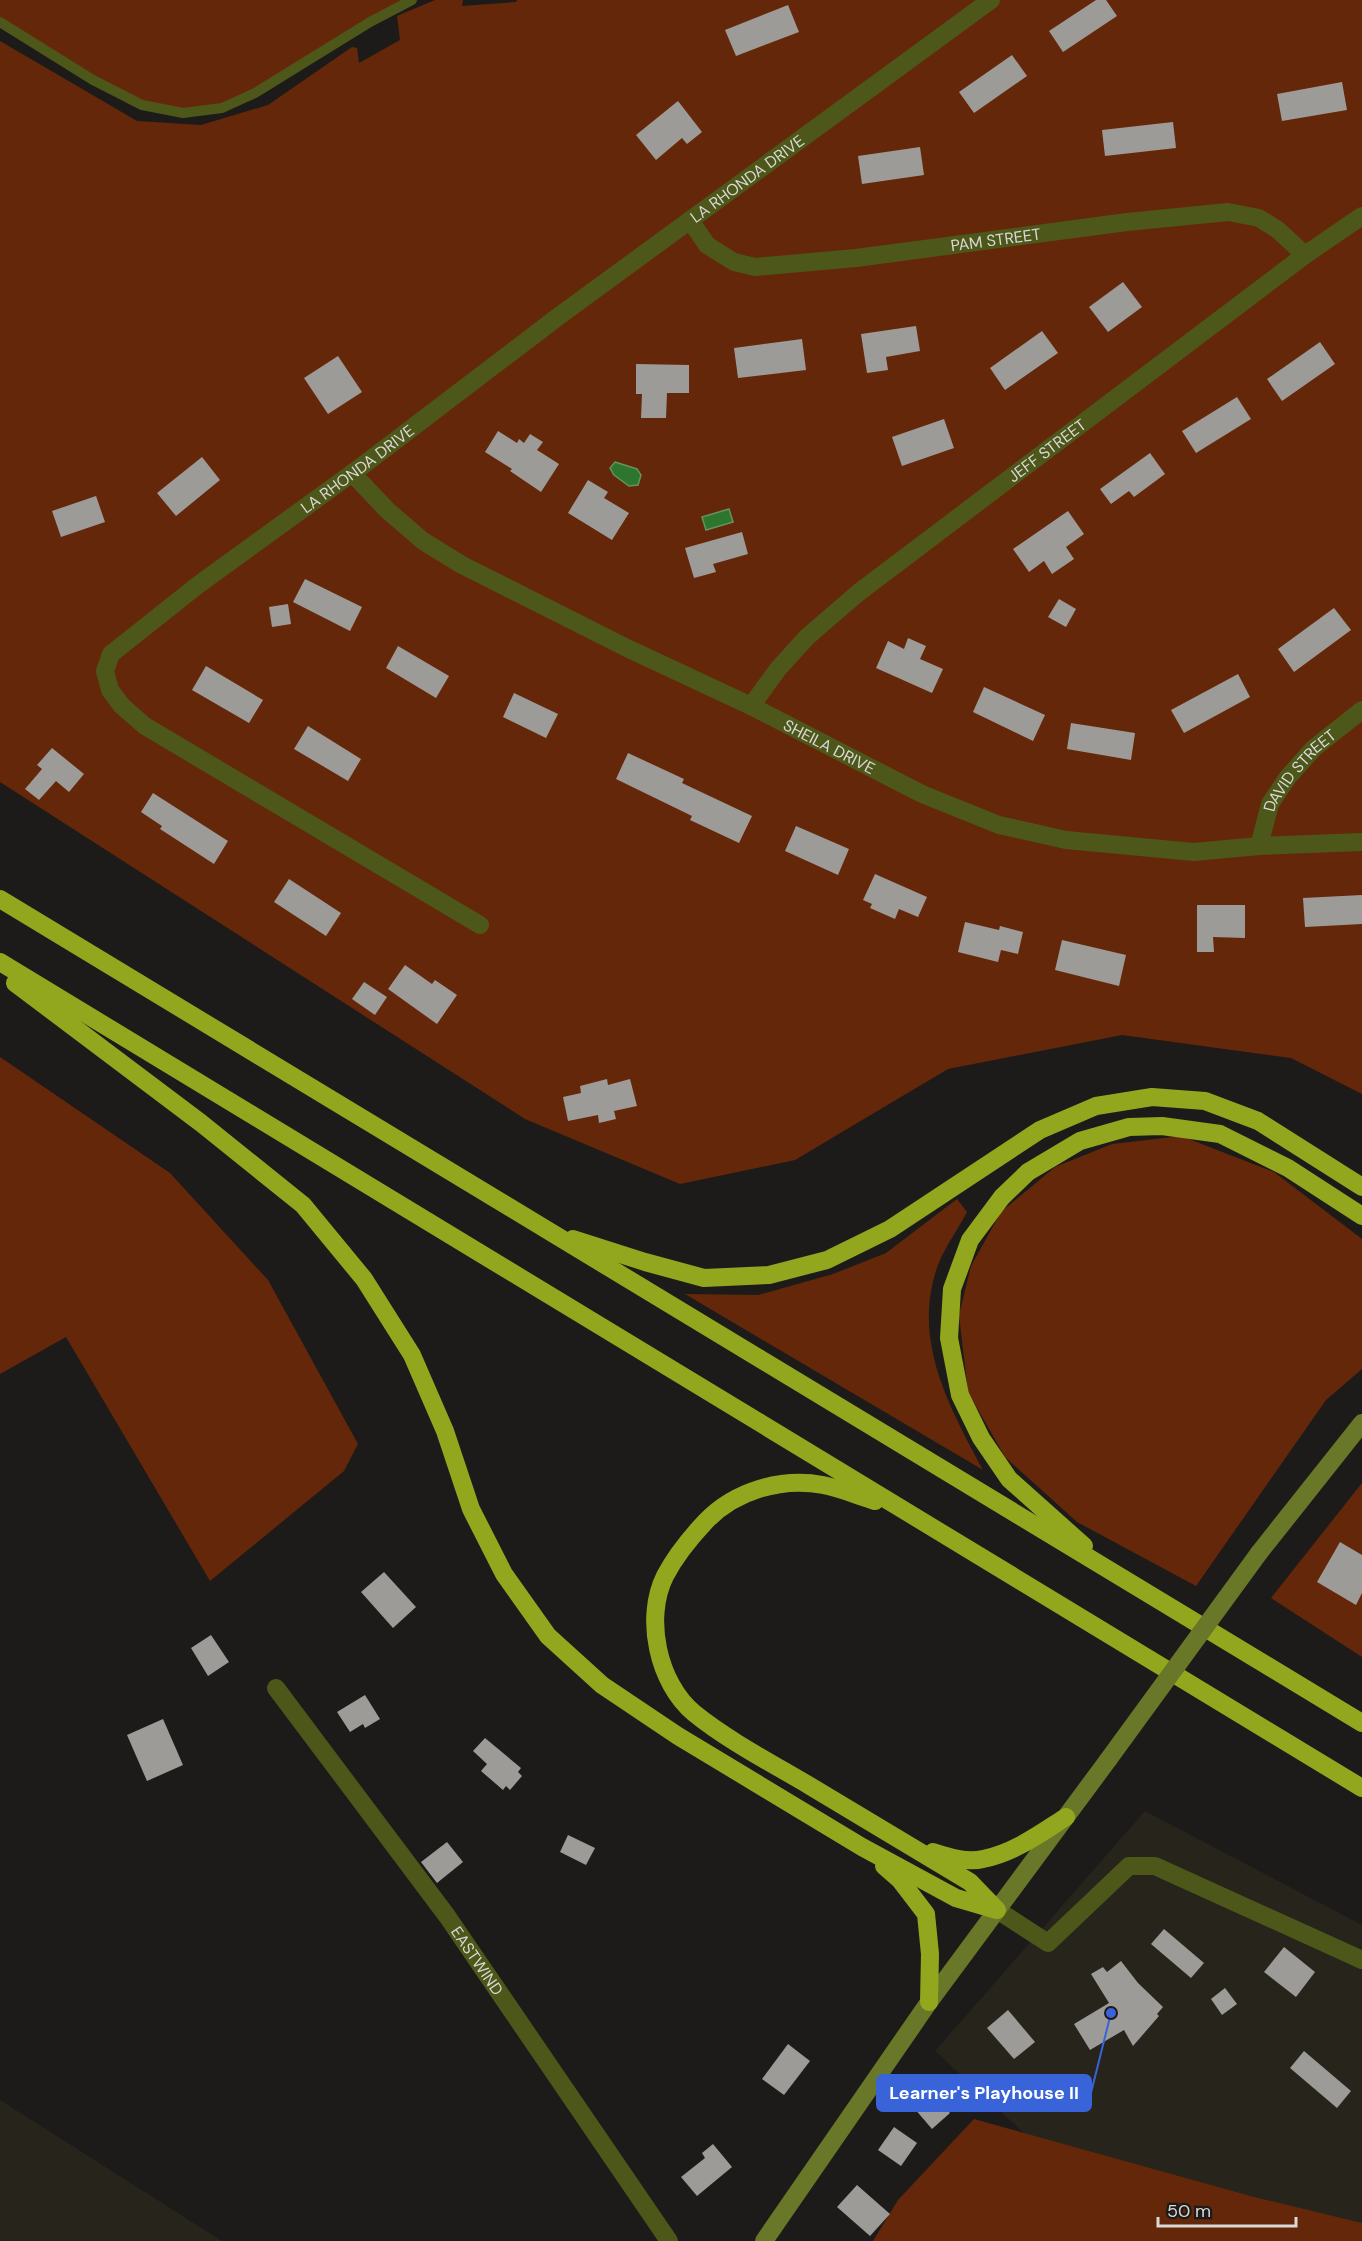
<svg xmlns="http://www.w3.org/2000/svg" width="1362" height="2241" font-family="'DM Sans',sans-serif">
	<rect width="100%" height="100%" fill="#1c1b19"/>
	<g fill="#26241b">
		<path d="M1145 1811 1362 1925V2241L1026 2135 935 2051Z"/>
		<path d="M0 2100 222 2241H0Z"/>
	</g>
	<g fill="#652709">
		<path d="M0 0H412L222 108 183 113 142 105 0 22Z"/>
		<path d="M435 0H463L462 6 516 2 517 0H1362V1094L1291 1058 1122 1035 948 1069 795 1160 680 1184 525 1119 0 782V41L137 121 201 125 268 105 352 47 357 48 359 63 400 40 397 16Z"/>
		<path d="M0 1057 170 1173 268 1280 358 1444 344 1471 210 1581 66 1337 0 1374Z"/>
		<path d="M1181 1136 1274 1172 1362 1239V1369L1326 1400 1196 1586 1077 1522 1005 1457 968 1392 959 1315 971 1266 1001 1212 1055 1167 1112 1144Z"/>
		<path d="M957 1199 967 1212C958 1229 945 1247 938 1265 911 1339 949 1406 983 1470L685 1294 758 1295 833 1274 886 1253Z"/>
		<path d="M1362 1483V1657L1271 1598Z"/>
		<path d="M974 2119 1254 2197 1362 2223V2241H873L898 2200Z"/>
	</g>
	<g fill="#2e762d" stroke="#619460" stroke-width="1.5">
		<path d="M615 462 637 469 641 475 638 485 629 486 614 475 610 468Z"/>
		<path d="M729 509 733 522 706 530 702 517Z"/>
	</g>
	<g fill="#9d9b98">
		<path d="M1096 0H1106L1117 16 1063 52 1049 31Z"/>
		<path d="M788 5 799 32 736 56 725 30Z"/>
		<path d="M1012 55 1027 76 974 113 959 92Z"/>
		<path d="M1342 82 1347 110 1282 121 1277 94Z"/>
		<path d="M678 101 702 132 687 144 682 138 656 160 636 135Z"/>
		<path d="M1173 122 1176 148 1105 156 1102 130Z"/>
		<path d="M920 147 924 175 862 184 858 156Z"/>
		<path d="M1123 282 1142 307 1108 332 1089 307Z"/>
		<path d="M916 326 920 351 886 357 888 370 867 373 861 334Z"/>
		<path d="M1042 331 1058 353 1005 390 990 368Z"/>
		<path d="M802 339 806 370 738 378 734 348Z"/>
		<path d="M1320 342 1335 364 1282 401 1267 379Z"/>
		<path d="M338 356 362 392 328 414 304 378Z"/>
		<path d="M636 364 689 365V393H667L666 418H641L642 394H636Z"/>
		<path d="M1237 397 1251 419 1196 453 1182 431Z"/>
		<path d="M944 419 954 448 902 466 892 437Z"/>
		<path d="M498 431 517 443 519 439 524 443 530 434 543 442 537 450 559 464 541 492 510 471 512 469 485 452Z"/>
		<path d="M1150 453 1165 474 1134 497 1129 491 1111 504 1100 489Z"/>
		<path d="M202 457 220 480 176 516 157 493Z"/>
		<path d="M588 480 608 492 604 498 629 513 612 540 568 513Z"/>
		<path d="M96 496 105 522 61 537 52 511Z"/>
		<path d="M1068 511 1084 534 1066 547 1074 559 1052 574 1044 561 1029 572 1013 549Z"/>
		<path d="M742 532 748 554 713 564 716 572 694 578 685 548Z"/>
		<path d="M305 579 362 607 350 631 293 602Z"/>
		<path d="M1059 599 1076 609 1066 627 1048 617Z"/>
		<path d="M288 604 291 624 272 627 269 607Z"/>
		<path d="M1334 608 1351 630 1294 672 1278 649Z"/>
		<path d="M908 638 926 646 920 659 943 669 932 693 876 668 888 641 904 649Z"/>
		<path d="M398 646 449 676 436 698 386 668Z"/>
		<path d="M206 666 263 700 249 723 192 690Z"/>
		<path d="M1238 674 1250 697 1184 733 1171 710Z"/>
		<path d="M984 687 1045 715 1033 741 973 712Z"/>
		<path d="M514 693 558 714 546 738 503 717Z"/>
		<path d="M1071 723 1135 733 1131 760 1067 749Z"/>
		<path d="M308 726 361 759 348 781 294 749Z"/>
		<path d="M52 748 84 774 69 792 56 781 39 800 25 789 42 769 37 765Z"/>
		<path d="M628 753 684 779 682 783 752 816 739 843 690 820 692 816 616 779Z"/>
		<path d="M153 793 228 841 214 864 160 829 162 826 141 812Z"/>
		<path d="M796 826 849 849 838 875 785 851Z"/>
		<path d="M875 874 927 897 918 917 899 909 895 919 870 908 872 904 863 900Z"/>
		<path d="M289 879 341 913 326 936 274 902Z"/>
		<path d="M1362 895V924L1305 927 1303 898Z"/>
		<path d="M1197 905H1245V938L1213 937 1214 952H1197Z"/>
		<path d="M965 922 999 930 1000 926 1023 932 1018 954 1001 950 998 962 958 952Z"/>
		<path d="M1062 940 1126 955 1119 986 1055 970Z"/>
		<path d="M405 965 432 984 435 980 457 995 437 1024 388 989Z"/>
		<path d="M364 982 387 997 375 1015 352 999Z"/>
		<path d="M607 1079 608 1085 630 1079 637 1106 614 1111 616 1119 599 1123 598 1115 568 1121 563 1097 581 1093 580 1086Z"/>
		<path d="M1340 1542 1362 1555V1593L1356 1605 1317 1582Z"/>
		<path d="M384 1572 416 1607 393 1628 361 1592Z"/>
		<path d="M211 1635 229 1662 208 1676 191 1648Z"/>
		<path d="M365 1695 380 1719 365 1728 363 1724 350 1732 337 1712Z"/>
		<path d="M163 1719 183 1765 147 1781 127 1735Z"/>
		<path d="M485 1738 521 1768 518 1772 522 1776 510 1790 506 1786 503 1790 481 1771 487 1764 473 1751Z"/>
		<path d="M568 1835 595 1848 586 1865 560 1852Z"/>
		<path d="M447 1842 463 1862 437 1883 421 1862Z"/>
		<path d="M1164 1929 1204 1963 1191 1978 1151 1944Z"/>
		<path d="M1284 1947 1315 1972 1296 1997 1264 1972Z"/>
		<path d="M1121 1961 1138 1983 1163 2007 1157 2014 1159 2016 1133 2046 1124 2030 1090 2050 1074 2024 1109 2003 1091 1974 1103 1967 1107 1972Z"/>
		<path d="M1225 1988 1237 2004 1222 2015 1211 1999Z"/>
		<path d="M1008 2010 1035 2042 1014 2059 987 2028Z"/>
		<path d="M788 2044 810 2061 784 2095 762 2079Z"/>
		<path d="M1304 2051 1351 2091 1337 2108 1290 2068Z"/>
		<path d="M932 2092 950 2113 932 2129 914 2108Z"/>
		<path d="M894 2127 917 2143 901 2166 878 2150Z"/>
		<path d="M713 2144 732 2167 697 2196 681 2177 705 2158 702 2153Z"/>
		<path d="M857 2185 890 2214 870 2236 837 2207Z"/>
	</g>
	<g fill="none" stroke-linecap="round" stroke-linejoin="round">
		<path stroke="#4d5719" stroke-width="10" d="M0 22 93 80 142 105 183 113 222 108 255 93 370 22 412 0"/>
		<g stroke="#4d5719" stroke-width="18">
			<path id="s1" d="M690 220 707 245 734 262 755 267 856 258 1127 222 1228 212 1259 218 1278 230 1305 255"/>
			<path id="s2" d="M352 473 387 510 423 541 462 565 629 649 751 706 922 794 999 825 1066 840 1194 852 1259 846 1362 842"/>
			<path id="s3" d="M751 706 778 669 807 637 858 593 1305 255 1362 216"/>
			<path id="s4" d="M1259 846 1270 804 1288 777 1314 748 1362 710"/>
			<path id="s5" d="M480 925 145 726 122 706 110 690 105 671 111 654 198 585 362 466 559 316 991 0"/>
			<path id="s6" d="M276 1688 447 1916 669 2241"/>
			<path d="M997 1910 1048 1943 1129 1866H1155L1362 1960"/>
		</g>
		<g stroke="#697729" stroke-width="18">
			<path d="M1259 1553 1362 1423"/>
			<path d="M764 2241 929 2002 1108 1760"/>
		</g>
		<g stroke="#93a71e" stroke-width="18">
			<path d="M0 899 1362 1723"/>
			<path d="M0 962 1362 1788"/>
			<path d="M15 983 201 1123 303 1205 364 1279 412 1355 445 1431 471 1509 504 1574 548 1636 602 1685 678 1736 862 1847 956 1898 997 1910"/>
			<path d="M573 1239 645 1262 704 1278 769 1275 827 1260 890 1229 1040 1130 1096 1106 1152 1097 1205 1101 1258 1121 1362 1187"/>
			<path d="M875 1501C858 1496 840 1488 823 1485 781 1477 735 1491 706 1521 690 1538 676 1555 665 1576 644 1618 658 1683 694 1713 727 1740 773 1764 810 1786 863 1818 917 1850 970 1882L996 1909"/>
			<path d="M1084 1546 1009 1479 981 1438 960 1395 949 1338 952 1289 970 1240 1002 1197 1028 1172 1080 1141 1129 1127 1162 1126 1220 1134 1288 1168 1362 1216"/>
			<path d="M933 1852C948 1857 967 1863 983 1859 1014 1853 1041 1833 1066 1817"/>
			<path d="M884 1866 900 1880 926 1914 930 1954 929 2002"/>
		</g>
		<path stroke="#697729" stroke-width="18" d="M1108 1760 1259 1553"/>
	</g>
	<g text-anchor="middle" dominant-baseline="central" stroke-width="6" stroke-linejoin="round" paint-order="stroke">
		<g font-size="16" fill="#d9d9d7" stroke="#1c1b19">
			<text stroke="none"><textPath href="#s5" startOffset="1272">LA RHONDA DRIVE</textPath></text>
			<text stroke="none"><textPath href="#s1" startOffset="326">PAM STREET</textPath></text>
			<text stroke="none"><textPath href="#s3" startOffset="393">JEFF STREET</textPath></text>
			<text stroke="none"><textPath href="#s5" startOffset="786">LA RHONDA DRIVE</textPath></text>
			<text stroke="none"><textPath href="#s2" startOffset="554">SHEILA DRIVE</textPath></text>
			<text stroke="none"><textPath href="#s4" startOffset="88">DAVID STREET</textPath></text>
			<text stroke="none"><textPath href="#s6" startOffset="339">EASTWIND</textPath></text>
		</g>
	</g>
	<path fill="none" stroke="#3963d8" stroke-width="2" d="M1111 2013L1091 2093"/>
	<circle fill="#3963d8" stroke="#1c1b19" stroke-width="2" cx="1111" cy="2013" r="6"/>
	<rect fill="#3963d8" stroke="#3963d8" stroke-width="2" x="877" y="2075" width="214" height="36" rx="6"/>
	<g font-size="18" text-anchor="middle" font-weight="bold" fill="#fff">
		<text x="984" y="2099">Learner's Playhouse II</text>
	</g>
	<path d="M1158 2217v9h138v-9" fill="none" stroke="#d9d9d7" stroke-width="3"/>
	<text x="1167" y="2217" font-size="18" fill="#d9d9d7" stroke="#1c1b19" stroke-width="4.5" paint-order="stroke">50 m</text>
</svg>
